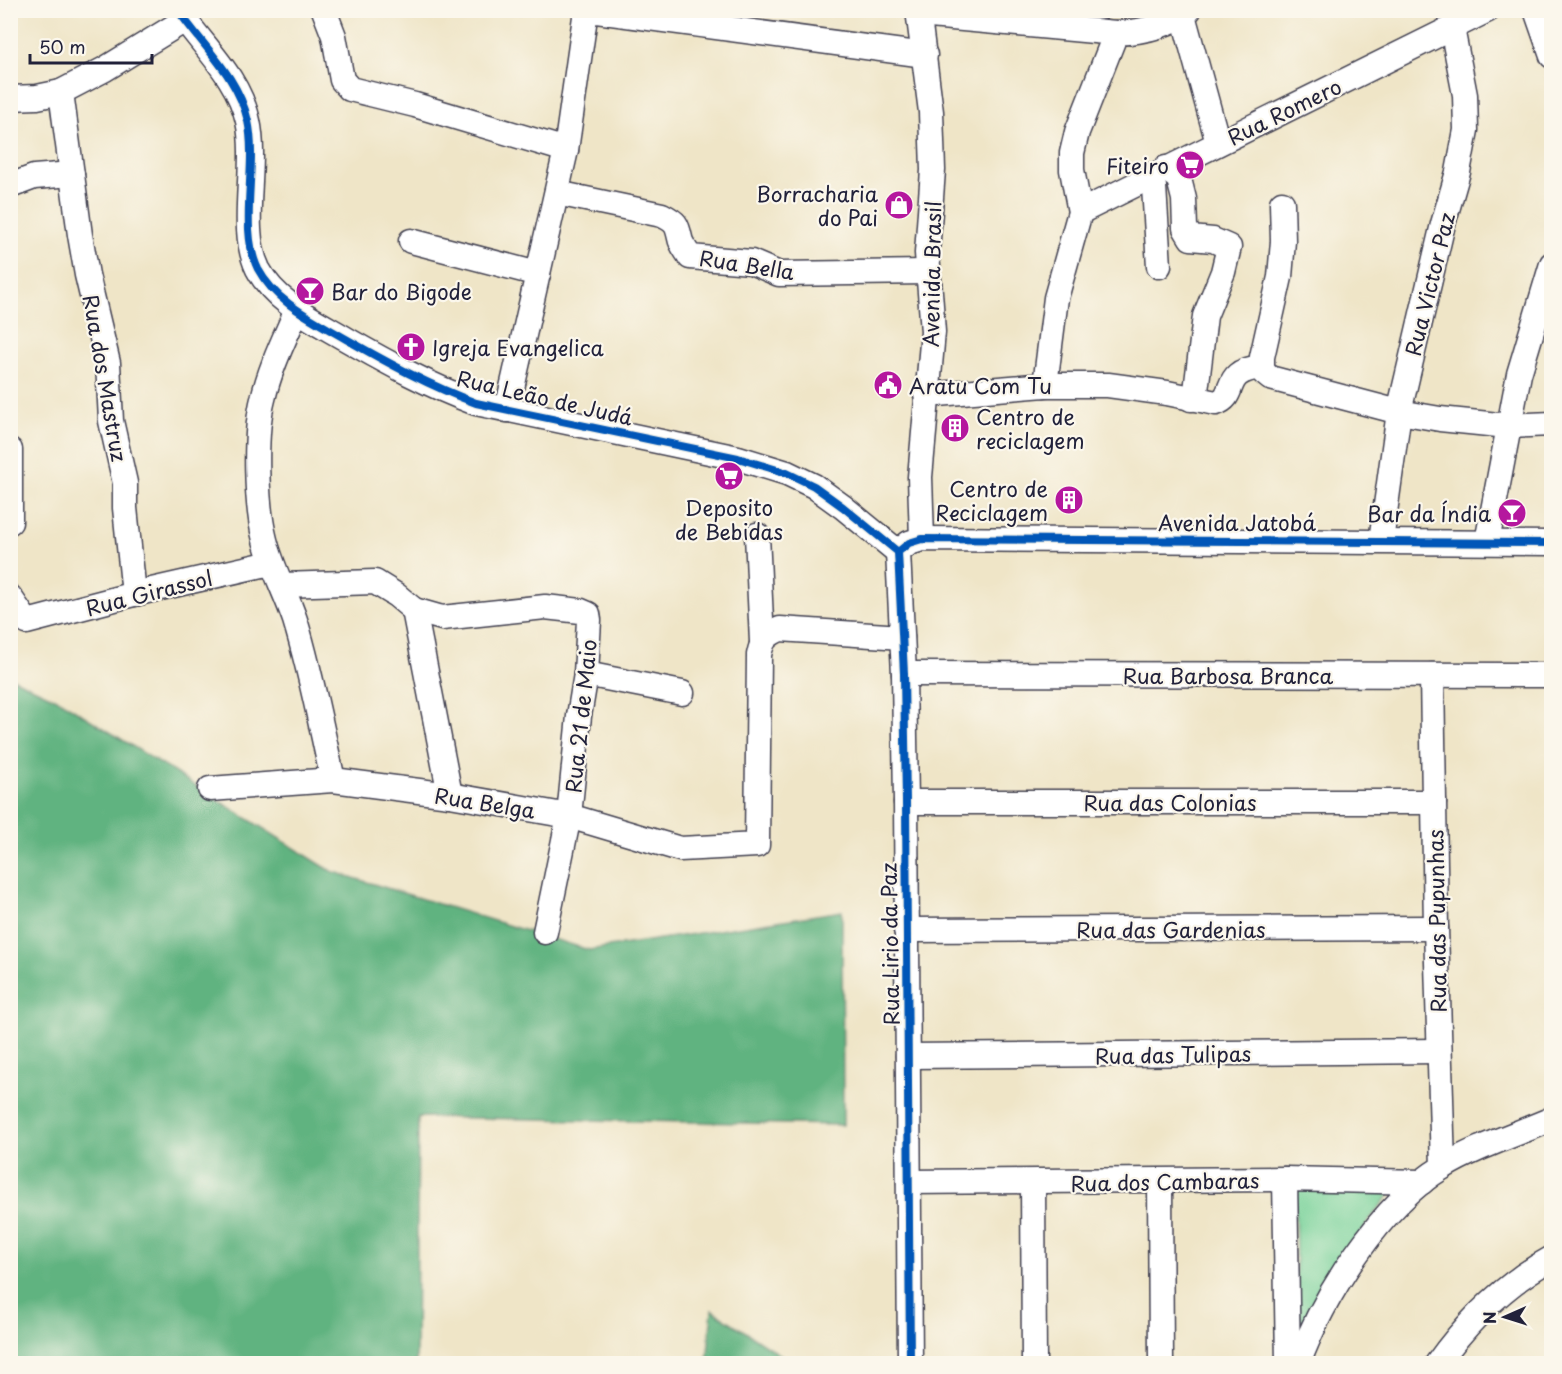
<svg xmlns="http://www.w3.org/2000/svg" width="1562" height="1374" font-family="'Playpen Sans',sans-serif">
	<rect width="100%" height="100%" fill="#fbf7ec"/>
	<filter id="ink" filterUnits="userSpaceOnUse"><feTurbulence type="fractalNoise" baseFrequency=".0167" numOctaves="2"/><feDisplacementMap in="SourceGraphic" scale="12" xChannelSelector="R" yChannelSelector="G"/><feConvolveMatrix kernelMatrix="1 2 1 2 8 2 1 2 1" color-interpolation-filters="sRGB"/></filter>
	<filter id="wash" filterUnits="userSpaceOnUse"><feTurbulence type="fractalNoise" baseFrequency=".008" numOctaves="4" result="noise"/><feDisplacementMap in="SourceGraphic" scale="24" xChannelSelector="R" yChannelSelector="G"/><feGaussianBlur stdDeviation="1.35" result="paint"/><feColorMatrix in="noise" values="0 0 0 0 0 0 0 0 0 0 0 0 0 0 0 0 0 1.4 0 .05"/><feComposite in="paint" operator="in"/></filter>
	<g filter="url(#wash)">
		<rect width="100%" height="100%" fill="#efe5c7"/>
		<path fill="#76d198" stroke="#4c7a6a" stroke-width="1.5" d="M1394 1189 1370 1219 1297 1346 1295 1190Z"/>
		<g fill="#60b380" stroke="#416a5e" stroke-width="1.5">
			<path d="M10 677 59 700 331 871 589 950 842 911 843 1125 418 1117 416 1363H11Z"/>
			<path d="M712 1310 793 1363H707Z"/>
		</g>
	</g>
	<g filter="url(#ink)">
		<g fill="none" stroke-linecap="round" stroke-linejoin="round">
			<g stroke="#413f50" stroke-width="27">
				<g id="minor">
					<path d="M178 10C203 47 238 76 248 121 258 166 238 228 258 269 276 303 314 320 346 339 388 363 430 386 476 403L738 458 787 473 814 486 843 507 898 552"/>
					<path d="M324 10 334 36 342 80 350 89 415 105 566 150"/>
					<path d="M589 10 925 55"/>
					<path d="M918 10 931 112 933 170 927 253 933 332 920 477 922 539"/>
					<path d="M1536 10 1552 56"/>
					<path d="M919 15 1116 33C1142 32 1168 27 1189 10"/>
					<path d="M1183 15 1218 143"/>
					<path d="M61 92 80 235 87 275 108 363 111 421 125 483V508L134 594"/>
					<path d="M10 98 37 97 61 92 105 69 185 20"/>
					<path d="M1166 168 1179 179 1184 199 1185 228 1191 238 1213 240 1229 247 1223 272 1205 316 1196 391 1191 399"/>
					<path d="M1151 175 1154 187 1159 266"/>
					<path d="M10 186 34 177 72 174"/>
					<path d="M557 193 662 215C676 222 677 224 680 238 681 245 687 251 690 257L751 262 779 274 927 272"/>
					<path d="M1080 212 1488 10"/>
					<path d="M411 241 538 274"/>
					<path d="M297 310C284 340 270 368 263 399 254 434 256 505 265 540 272 568 286 593 295 620 311 672 321 727 333 780"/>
					<path d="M1262 367V357L1280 277 1283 241 1282 203"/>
					<path d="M1045 385 1056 298 1080 212 1072 170V153L1077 132 1116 33"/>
					<path d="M926 395 1045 385H1108L1167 393 1216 403C1239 396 1219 371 1262 367L1264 373 1270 378 1399 412 1440 419 1508 426 1552 424"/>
					<path d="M507 410 566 150 586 10"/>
					<path d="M10 450V522"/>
					<path d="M757 535 762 642"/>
					<path d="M1381 541 1399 412 1443 224 1458 172 1466 130 1465 95 1452 28"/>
					<path d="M1487 542 1519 374 1552 264"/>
					<path d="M282 585 375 582 396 595 414 610 450 795"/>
					<path d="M10 597 27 622 134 594 271 563"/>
					<path d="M414 610 442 618 545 607 581 611 588 614 589 620 586 674 579 716 569 816 545 932"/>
					<path d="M586 674 682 693"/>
					<path d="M904 674 1552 675"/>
					<path d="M1432 675 1436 928 1443 1167"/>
					<path d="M210 789 333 780 450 795 569 816 680 849 757 845 759 655C762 640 766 635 780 629L902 637"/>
					<path d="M906 802H1434"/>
					<path d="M906 930 1436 928"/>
					<path d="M908 1056 1439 1051"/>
					<path d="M1285 1179 1288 1364"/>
					<path d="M1160 1181 1161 1364"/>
					<path d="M909 1182 1285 1179 1422 1182"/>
					<path d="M1033 1182 1034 1364"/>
					<path d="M910 1364 906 802 904 674 898 552 909 543 922 539 1552 543"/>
					<path d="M1298 1364C1323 1296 1380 1205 1443 1167 1474 1148 1517 1134 1552 1119"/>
					<path d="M1437 1364C1467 1322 1506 1283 1552 1258"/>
				</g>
			</g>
			<use href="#minor" stroke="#fff" stroke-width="24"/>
			<g stroke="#fbf7ec" stroke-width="11">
				<g id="cycleway">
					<path d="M178 10C203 47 238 76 248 121 258 166 238 228 258 269 276 303 314 320 346 339 388 363 430 386 476 403L738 458 787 473 814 486 843 507 898 552"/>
					<path d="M910 1364 906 802 904 674 898 552 909 543 922 539 1552 543"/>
				</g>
			</g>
			<use href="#cycleway" stroke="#0057b8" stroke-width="8"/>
		</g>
	</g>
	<defs>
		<g id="supermarket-disc" transform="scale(1.5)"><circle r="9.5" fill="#b5179e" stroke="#fbf7ec"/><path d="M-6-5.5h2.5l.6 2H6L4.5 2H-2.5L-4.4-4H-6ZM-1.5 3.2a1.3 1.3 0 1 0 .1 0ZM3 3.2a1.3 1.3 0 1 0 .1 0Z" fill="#fff"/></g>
		<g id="shop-disc" transform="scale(1.5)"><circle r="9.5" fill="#b5179e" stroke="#fbf7ec"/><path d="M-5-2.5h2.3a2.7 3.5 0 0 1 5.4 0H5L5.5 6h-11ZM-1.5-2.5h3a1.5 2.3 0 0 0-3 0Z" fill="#fff"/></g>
		<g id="bar-disc" transform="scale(1.5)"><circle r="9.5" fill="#b5179e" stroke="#fbf7ec"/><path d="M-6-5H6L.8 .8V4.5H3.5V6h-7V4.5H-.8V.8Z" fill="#fff"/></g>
		<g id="church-disc" transform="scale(1.5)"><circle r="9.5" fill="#b5179e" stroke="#fbf7ec"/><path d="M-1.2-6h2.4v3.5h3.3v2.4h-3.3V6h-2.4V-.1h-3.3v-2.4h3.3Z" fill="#fff"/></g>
		<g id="civic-disc" transform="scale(1.5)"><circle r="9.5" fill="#b5179e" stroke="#fbf7ec"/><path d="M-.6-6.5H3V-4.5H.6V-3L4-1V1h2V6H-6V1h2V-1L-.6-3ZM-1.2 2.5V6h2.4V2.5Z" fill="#fff"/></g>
		<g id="building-disc" transform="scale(1.5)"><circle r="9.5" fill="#b5179e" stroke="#fbf7ec"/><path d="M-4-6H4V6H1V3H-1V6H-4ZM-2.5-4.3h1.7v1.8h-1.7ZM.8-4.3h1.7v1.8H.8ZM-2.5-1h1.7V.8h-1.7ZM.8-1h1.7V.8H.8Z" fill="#fff"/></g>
	</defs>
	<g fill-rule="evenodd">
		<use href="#supermarket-disc" x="1190" y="165"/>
		<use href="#shop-disc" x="899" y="205"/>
		<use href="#bar-disc" x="310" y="291"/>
		<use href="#church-disc" x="411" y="347"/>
		<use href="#civic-disc" x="888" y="385"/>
		<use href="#building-disc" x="955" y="428"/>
		<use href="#supermarket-disc" x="729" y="476"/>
		<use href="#building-disc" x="1069" y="500"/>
		<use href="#bar-disc" x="1512" y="513"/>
	</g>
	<g text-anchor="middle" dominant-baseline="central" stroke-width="4.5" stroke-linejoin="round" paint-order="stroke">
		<g font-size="21" fill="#22223b" stroke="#fbf7ec">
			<text transform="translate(1284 111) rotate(-26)">Rua Romero</text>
			<text transform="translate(747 264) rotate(9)">Rua Bella</text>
			<text transform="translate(931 274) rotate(-89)">Avenida Brasil</text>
			<text transform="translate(1429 284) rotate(-76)">Rua Victor Paz</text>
			<text transform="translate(106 378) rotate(80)">Rua dos Mastruz</text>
			<text transform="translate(545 397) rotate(13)">Rua Leão de Judá</text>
			<text x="1237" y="522">Avenida Jatobá</text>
			<text transform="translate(149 592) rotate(-14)">Rua Girassol</text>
			<text x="1228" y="675">Rua Barbosa Branca</text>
			<text transform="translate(580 716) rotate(-84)">Rua 21 de Maio</text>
			<text transform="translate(485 802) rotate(9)">Rua Belga</text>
			<text x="1170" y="802">Rua das Colonias</text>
			<text transform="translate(1436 921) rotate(-91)">Rua das Pupunhas</text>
			<text x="1171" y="929">Rua das Gardenias</text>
			<text transform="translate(889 944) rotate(-91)">Rua Lirio da Paz</text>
			<text transform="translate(1173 1054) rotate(-1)">Rua das Tulipas</text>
			<text transform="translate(1165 1181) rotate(-1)">Rua dos Cambaras</text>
		</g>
		<g font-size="21" fill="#22223b" stroke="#fbf7ec" text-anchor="end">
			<text x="1169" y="165">Fiteiro</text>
			<text x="878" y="193">Borracharia<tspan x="878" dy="24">do Pai</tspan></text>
			<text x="331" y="291" text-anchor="start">Bar do Bigode</text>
			<text x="432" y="347" text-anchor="start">Igreja Evangelica</text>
			<text x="909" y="385" text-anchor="start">Aratu Com Tu</text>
			<text x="976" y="416" text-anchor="start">Centro de<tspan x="976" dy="24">reciclagem</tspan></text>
			<text x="1048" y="488">Centro de<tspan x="1048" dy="24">Reciclagem</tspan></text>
			<text x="729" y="507" text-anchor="middle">Deposito<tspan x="729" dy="24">de Bebidas</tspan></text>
			<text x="1491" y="513">Bar da Índia</text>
		</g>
	</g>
	<rect width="1562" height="1374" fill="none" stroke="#fbf7ec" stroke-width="36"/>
	<g transform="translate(1505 1317) rotate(267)" stroke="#fbf7ec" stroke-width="4.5" paint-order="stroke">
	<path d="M0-4.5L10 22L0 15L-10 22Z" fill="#22223b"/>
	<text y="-9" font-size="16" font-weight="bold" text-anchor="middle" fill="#22223b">N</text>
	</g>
	<path d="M30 54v9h122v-9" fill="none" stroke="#22223b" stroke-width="3"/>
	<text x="39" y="54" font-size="18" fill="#22223b" stroke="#fbf7ec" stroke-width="4.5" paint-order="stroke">50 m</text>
</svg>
